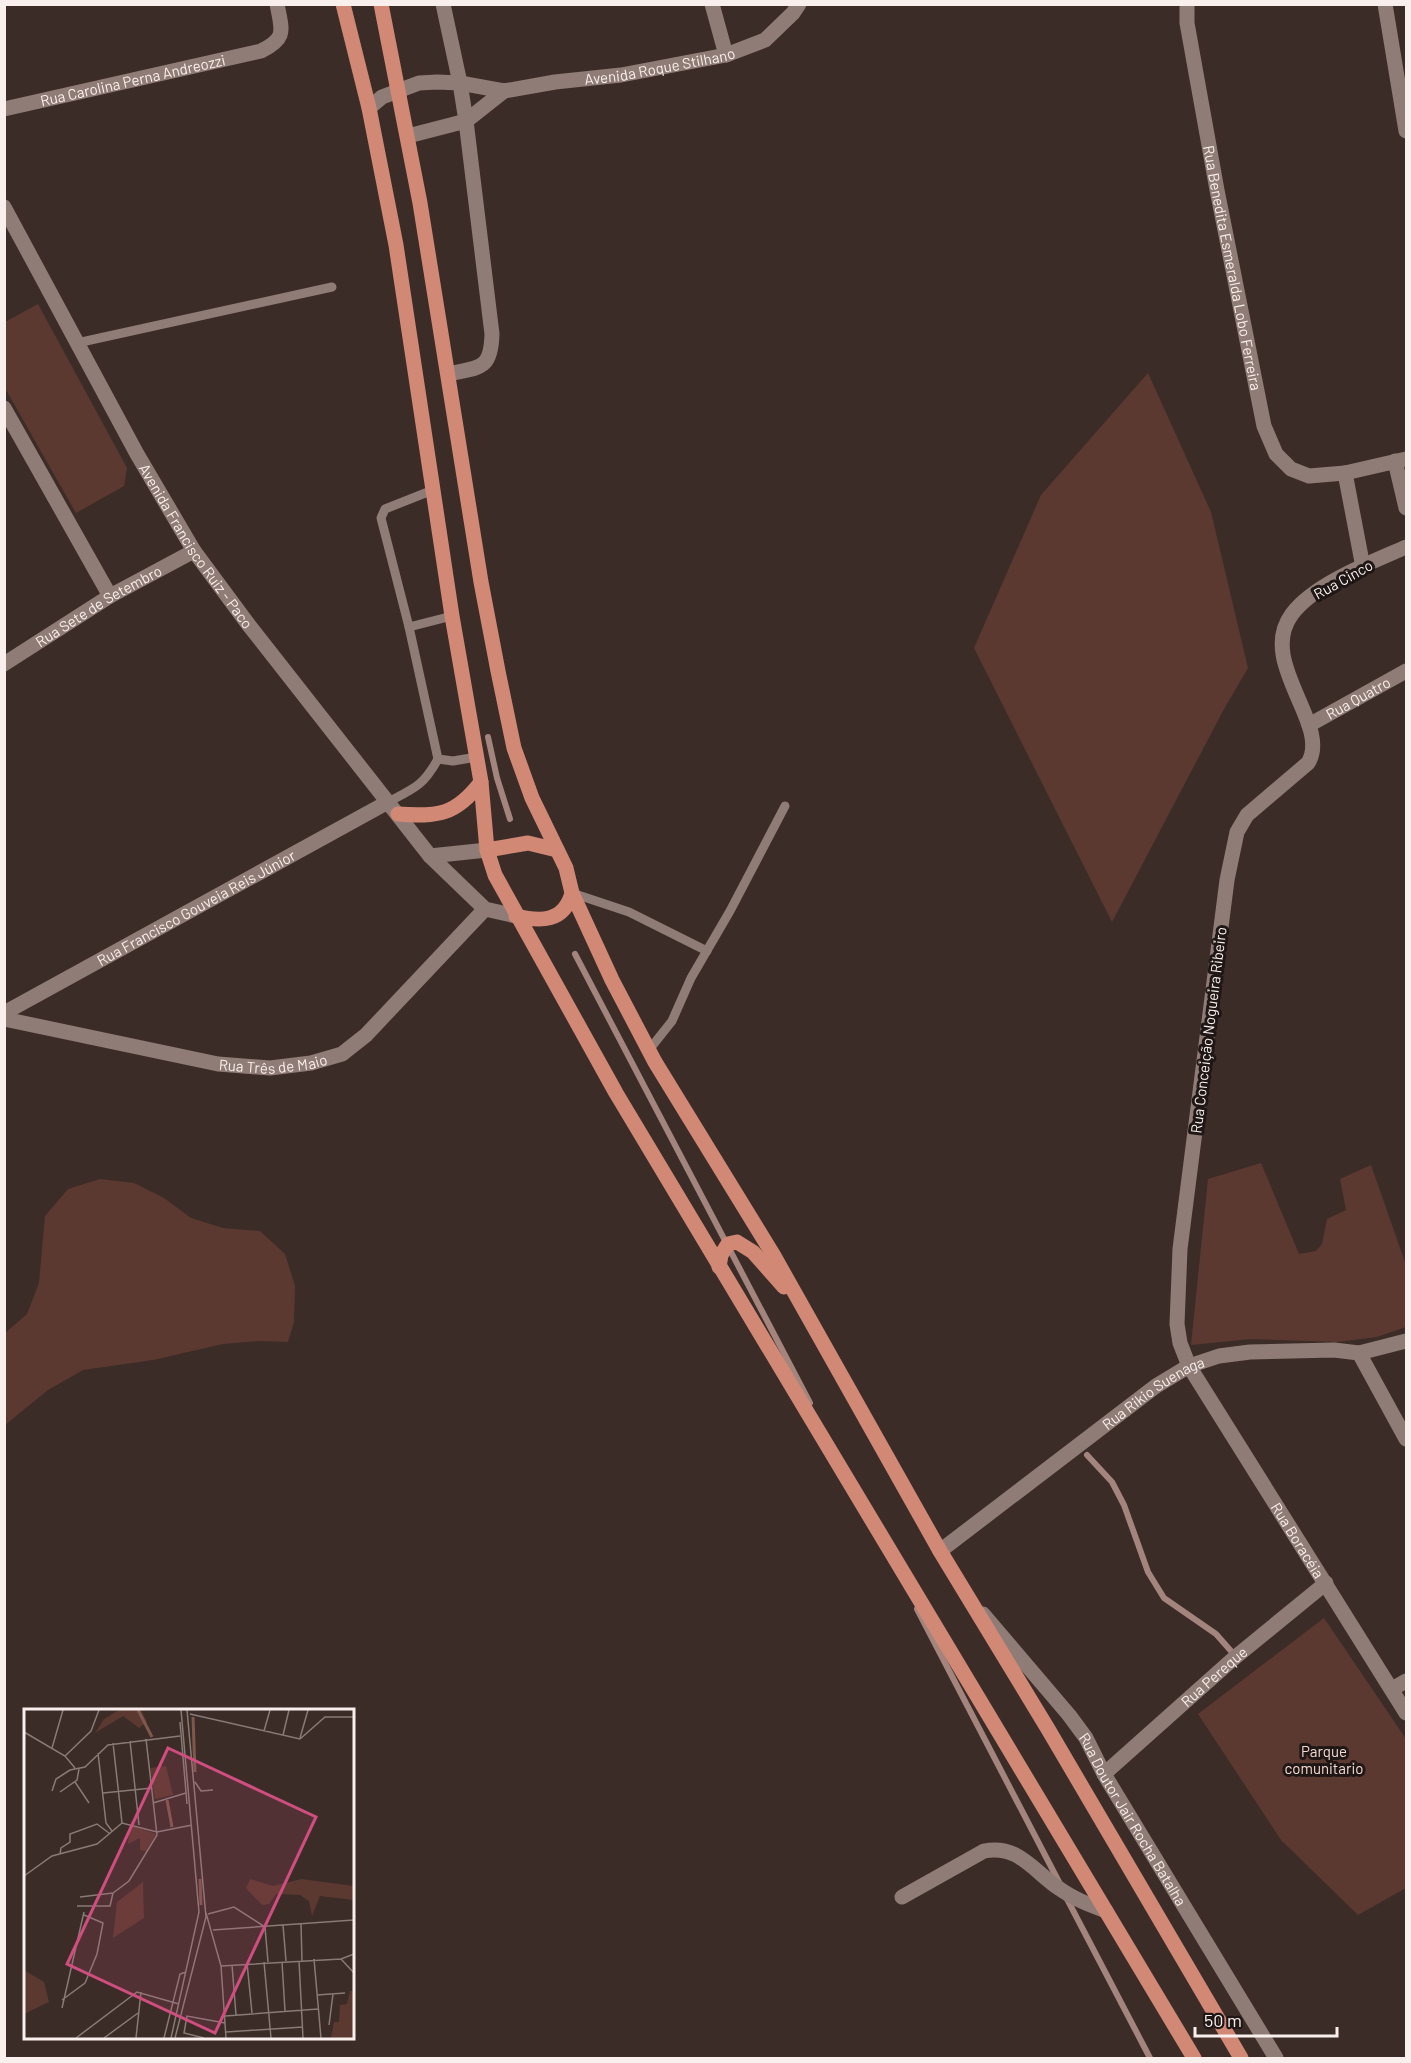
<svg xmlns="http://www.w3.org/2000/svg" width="1411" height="2063" font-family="Barlow,sans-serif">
	<rect width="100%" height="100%" fill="#3c2c28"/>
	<g fill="#5b3930">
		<path d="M38 304 127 468 124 486 76 513 5 388V322Z"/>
		<path d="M1148 373 1211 512 1248 668 1224 709 1112 922 974 648 1041 495Z"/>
		<path d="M1261 1163 1299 1254 1316 1251 1322 1244 1327 1219 1346 1210 1340 1179 1371 1165 1406 1265V1327L1377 1337 1337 1342 1251 1339 1191 1345 1208 1179Z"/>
		<path d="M100 1179 134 1183 164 1198 191 1218 223 1228 260 1231 285 1254 295 1286 294 1322 288 1342 260 1341 223 1344 153 1360 83 1370 48 1390 5 1425V1333L27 1314 39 1283 45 1216 68 1189Z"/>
		<path d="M1324 1618 1406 1739V1888L1358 1915 1281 1840 1198 1714Z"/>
	</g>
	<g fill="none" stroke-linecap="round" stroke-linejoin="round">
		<g stroke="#a3857d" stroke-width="6">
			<path d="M488 737 497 778 510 819"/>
			<path d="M575 954 810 1403"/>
			<path d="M1087 1455 1112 1482 1124 1505 1148 1572 1164 1598 1216 1634 1231 1651"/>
			<path d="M917 1609 1059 1882"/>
			<path d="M1066 1897 1150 2058"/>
		</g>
		<g stroke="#8f7c77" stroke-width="9">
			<path d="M77 343 332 287"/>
			<path d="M433 490 385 509 381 518 409 627 438 759 453 761 477 757"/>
			<path d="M409 627 452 616"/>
			<path d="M388 802C415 788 423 786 438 759"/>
			<path d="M572 893 629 912 707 951"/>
			<path d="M649 1050 672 1021 691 978 730 911 785 806"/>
		</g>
		<g stroke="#8f7c77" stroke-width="15">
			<path d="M443 4 460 83 466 121 492 334C491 370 480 367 449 374"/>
			<path d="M712 4 726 55"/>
			<path id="s1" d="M1187 4V23L1217 190 1264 426 1276 454 1291 469 1309 476 1345 473 1406 459"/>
			<path d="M1385 4 1406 131"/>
			<path id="s2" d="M369 108 382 97 419 83 437 82 460 83 504 91 555 82 621 75 726 55 765 40 793 13 799 4"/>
			<path id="s3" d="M4 109 261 51C287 38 282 31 277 4"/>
			<path d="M408 136 466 121 504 91"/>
			<path d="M4 408 110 596"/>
			<path d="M1395 461 1406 508"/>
			<path d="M1345 473 1363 567"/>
			<path id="s4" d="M1406 547C1372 562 1314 584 1292 614 1256 662 1332 725 1308 763L1247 815 1237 832 1227 880 1180 1249 1177 1324 1180 1343 1189 1366 1406 1713"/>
			<path id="s5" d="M4 664 110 596 194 551"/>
			<path id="s6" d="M1309 725 1406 671"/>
			<path id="s7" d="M4 1013 388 802"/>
			<path id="s8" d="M4 1019 218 1064 270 1068 311 1063 342 1054 366 1035 485 909"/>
			<path d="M1359 1353 1406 1439"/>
			<path id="s9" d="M940 1551 1156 1386 1189 1366 1219 1356 1250 1352 1334 1350 1359 1353 1406 1341"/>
			<path id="s10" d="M983 1614 1069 1715 1086 1738 1104 1774 1276 2058"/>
			<path d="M1392 1689 1406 1681"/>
			<path id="s11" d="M1104 1774 1233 1659 1326 1583"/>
			<path d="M902 1897 984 1851C1019 1844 1034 1872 1060 1889 1074 1899 1090 1905 1106 1911"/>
		</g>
		<g stroke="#8f7c77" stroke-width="15">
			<path id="s12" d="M4 207 137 454 194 551 248 624 430 856 485 909 516 916"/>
			<path d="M430 856 487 850"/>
		</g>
		<g stroke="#d18976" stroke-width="15">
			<path d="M343 4 369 108 396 245 452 616 481 782 487 850 495 875 616 1093 1194 2058"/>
			<path d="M381 4 420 203 481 582 498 671 514 748 532 798 566 868 572 893 612 980 655 1062 774 1256 940 1551 1048 1729 1241 2058"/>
			<path d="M398 814C438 817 456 815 481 782"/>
			<path d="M487 850 528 843 557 850"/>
			<path d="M516 916C541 922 564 922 572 893"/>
			<path d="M719 1267 721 1255 728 1244 737 1242 753 1252 784 1287"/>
		</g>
	</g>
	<g text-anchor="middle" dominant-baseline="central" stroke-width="6" stroke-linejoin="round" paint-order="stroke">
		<g font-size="15" fill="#f9efec" stroke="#1e1715">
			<text stroke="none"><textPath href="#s2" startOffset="300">Avenida Roque Stilhano</textPath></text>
			<text stroke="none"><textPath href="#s3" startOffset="132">Rua Carolina Perna Andreozzi</textPath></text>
			<text stroke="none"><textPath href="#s1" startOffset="268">Rua Benedita Esmeralda Lobo Ferreira</textPath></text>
			<text stroke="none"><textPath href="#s12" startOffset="390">Avenida Francisco Ruiz - Paco</textPath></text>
			<text transform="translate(1343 579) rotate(-29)">Rua Cinco</text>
			<text stroke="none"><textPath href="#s5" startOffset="111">Rua Sete de Setembro</textPath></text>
			<text stroke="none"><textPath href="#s6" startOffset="56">Rua Quatro</textPath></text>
			<text stroke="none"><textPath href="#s7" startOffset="219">Rua Francisco Gouveia Reis Júnior</textPath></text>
			<text transform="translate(1208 1030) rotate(-83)">Rua Conceição Nogueira Ribeiro</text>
			<text stroke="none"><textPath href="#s8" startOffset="274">Rua Três de Maio</textPath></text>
			<text stroke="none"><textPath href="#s9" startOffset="266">Rua Rikio Suenaga</textPath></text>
			<text stroke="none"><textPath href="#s4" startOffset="1136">Rua Boracéia</textPath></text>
			<text stroke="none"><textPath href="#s11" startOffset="147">Rua Pereque</textPath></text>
			<text stroke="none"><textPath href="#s10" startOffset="255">Rua Doutor Jair Rocha Batalha</textPath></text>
		</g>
		<g font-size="15" fill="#f5d8d1" stroke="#1e1715">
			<text x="1324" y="1751">Parque<tspan x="1324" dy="17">comunitario</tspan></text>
		</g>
	</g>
	<g transform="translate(24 1709)">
		<rect width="330" height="330" fill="#3c2c28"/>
		<path d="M95 1H117L123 13 115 19 99 7 71 24 80 10ZM142 57 149 86 131 90 126 59ZM106 116 132 125 122 142 116 141V129L104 135ZM226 170 249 177 277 170 330 177V191L296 187 288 207 285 192 276 186 252 185 245 195 238 196 222 179ZM119 173 120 209 89 229 93 193ZM0 261 20 273 25 293 0 305ZM326 282H330V329H307L310 313H315L316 296 323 295Z" fill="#5b3930"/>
		<path fill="none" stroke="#7e574d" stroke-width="3" d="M114 1 128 28M169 8 171 63M143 91 148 118M176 170 177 196"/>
		<path fill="none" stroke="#887a76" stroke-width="1.5" d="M166 5 276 30 301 8H330M156 13 163 95M240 22 246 1M0 23 41 47 51 59M259 26 265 1M276 29 284 1M106 32 115 116M89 34 98 114M28 39 39 1M74 44 82 114 88 122M41 47 67 22 75 1M51 73 65 94M171 73 177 82 189 81M28 82 32 70 46 61 61 58 84 36 156 27M36 83 53 71 55 60M79 84 128 79M129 94 162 84M36 145 37 139 46 133V125L73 115 85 124M0 167 28 147 73 135 98 114 133 123 168 116M89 184 105 172 133 126 122 30M56 188 89 184M53 197H86L89 184M182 204 197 257 202 329M184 205 210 198 241 218 244 253M277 215 278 252M259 216 262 252M189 221 330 211M290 250 297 329M317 250 330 264M275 252 279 329M240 253 247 329M258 253 261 302M223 254 228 304M208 256 212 306M197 257 317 250 330 245M293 286 321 284M38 291 61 274 73 245 79 214 60 206M38 299 60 203M201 307 294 300M305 316 309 285M202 323 279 318M52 329 113 283 155 295M80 329 114 304M112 329 117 283M140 329 156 265 162 263M147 329 175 203 157 1M151 329 182 208 163 1M180 329 160 324 163 307 201 314"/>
		<path fill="#d04e7f" fill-opacity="0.15" stroke="#d04e7f" stroke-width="3" d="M144 39 292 108 191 324 43 255Z"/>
		<rect width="330" height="330" fill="none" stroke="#f9efec" stroke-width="3"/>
	</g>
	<rect width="1411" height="2063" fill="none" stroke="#f9efec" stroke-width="12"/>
	<path d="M1195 2027v9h142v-9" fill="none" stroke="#f9efec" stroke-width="3"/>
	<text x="1204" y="2027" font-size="18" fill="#f9efec" stroke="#1e1715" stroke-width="4.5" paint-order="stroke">50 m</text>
</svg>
